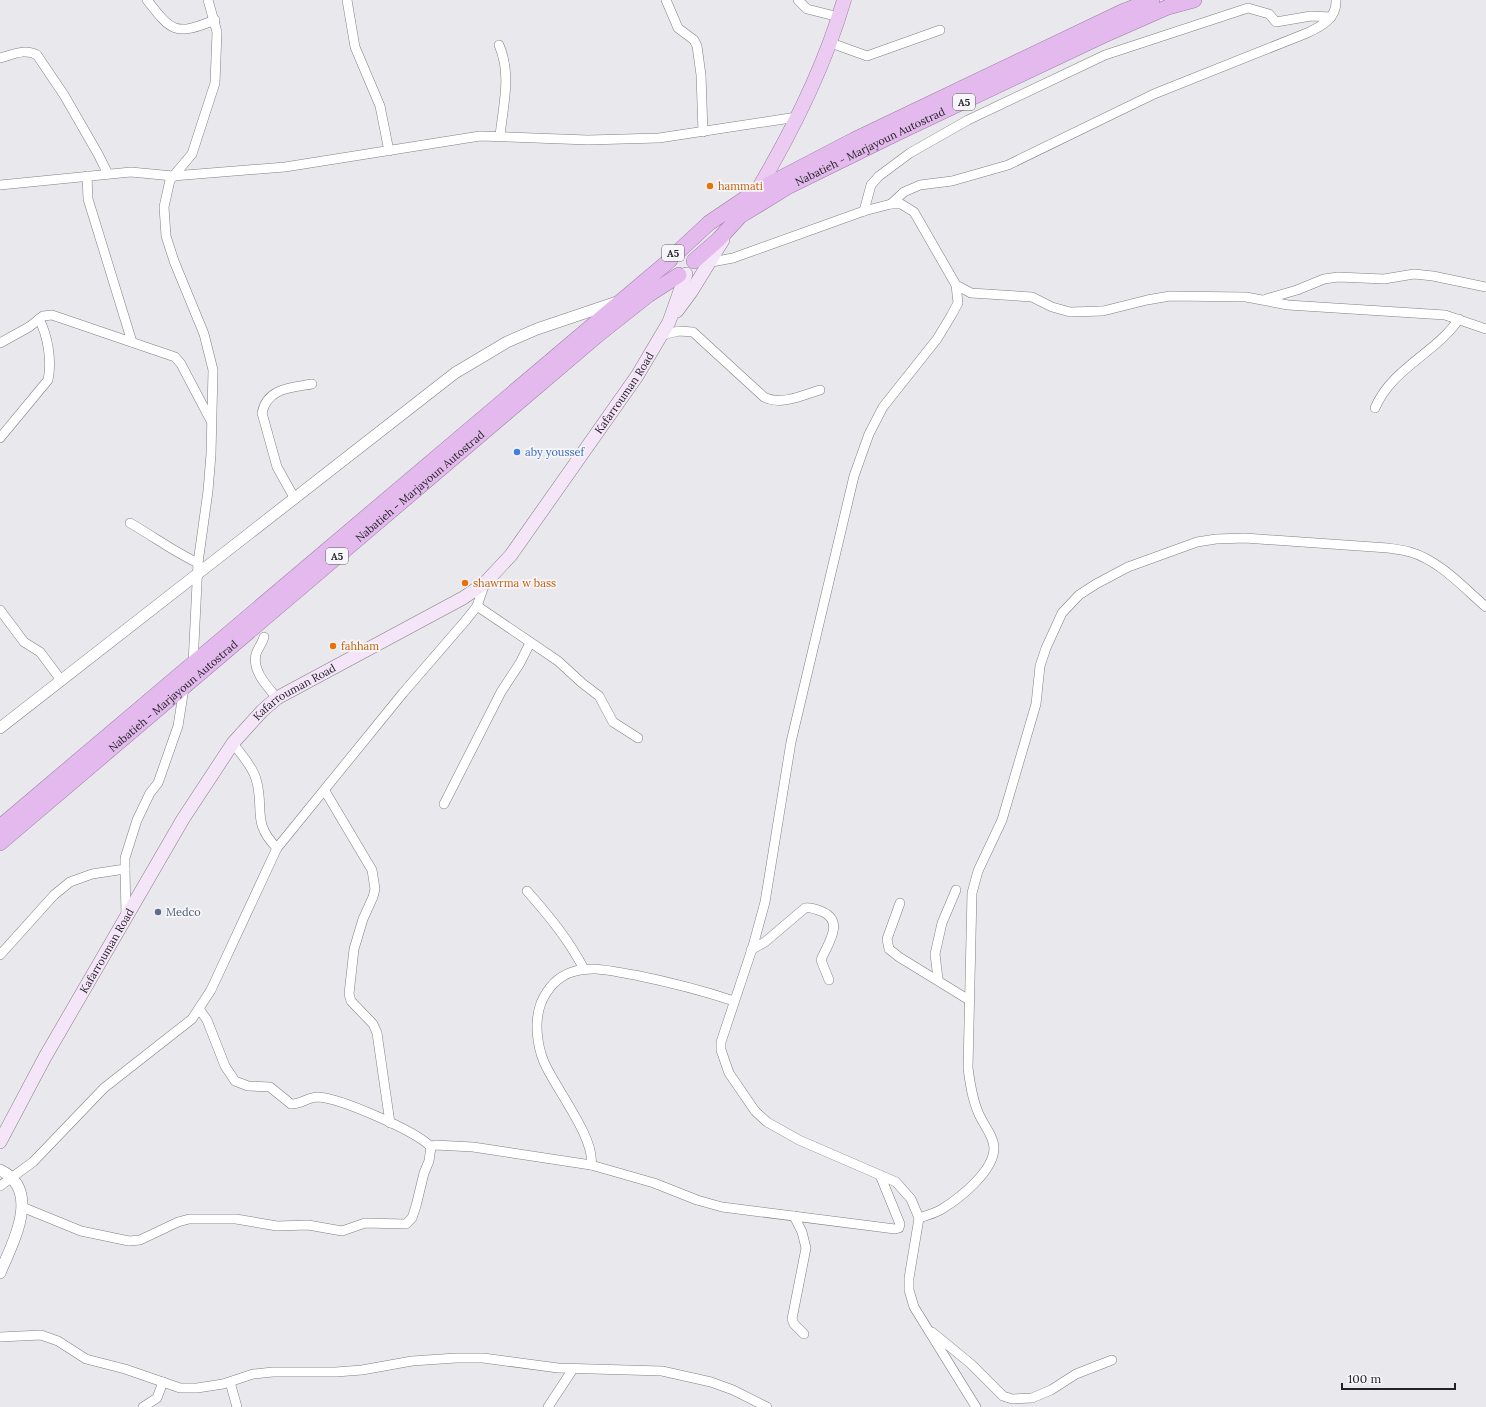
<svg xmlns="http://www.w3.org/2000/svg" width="1486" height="1407" font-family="Lora,serif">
	<rect width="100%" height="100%" fill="#e9e8ec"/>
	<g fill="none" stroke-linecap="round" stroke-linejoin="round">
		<g stroke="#807f83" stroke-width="10">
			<g id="minor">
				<path d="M147 0C172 32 175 36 215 20"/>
				<path d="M347 0 355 47 380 106 389 151"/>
				<path d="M666 0 678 28 694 40 697 46 701 75 703 132"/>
				<path d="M798 0 807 9 839 17"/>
				<path d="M831 43 867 56 940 30"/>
				<path d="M499 45C512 75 503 105 500 136"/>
				<path d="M0 58C12 55 25 48 37 55L64 95 98 154 108 174"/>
				<path d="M87 176 88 199 132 342"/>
				<path d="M0 185 131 172 173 176 285 167 480 136 588 140 659 138 797 117"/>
				<path d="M891 204 904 192 920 185 952 181 1008 165 1154 94 1307 33C1322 26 1337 18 1336 0"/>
				<path d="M864 211 871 185 879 176 910 153 968 120 1105 55 1248 8 1269 14 1276 22 1311 16 1331 17"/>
				<path d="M706 263 733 258 864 211 891 204H901L914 212 956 285 958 303 951 316 937 339 883 407 869 434 854 476 791 742 765 902 753 946 721 1042V1050L729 1073 755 1111 767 1122 799 1140 896 1182 911 1199 919 1218 909 1278V1290L914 1307 976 1407"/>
				<path d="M956 285 971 293 1032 297 1052 307 1070 312 1103 311 1147 300 1170 296 1246 297 1288 305 1445 315 1486 329"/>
				<path d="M1266 299 1297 290 1324 279 1338 277 1384 279 1414 274 1433 276 1486 287"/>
				<path d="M662 335 679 331 693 332 764 397C781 406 803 395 820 390"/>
				<path d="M0 343 29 327 43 316 52 315 175 357 181 364 211 421"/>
				<path d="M1375 408C1392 368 1436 353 1459 319"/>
				<path d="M0 438 48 380C52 361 48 336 39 319"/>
				<path d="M295 499 277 467 262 413C267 388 290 388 312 384"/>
				<path d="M130 523C153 536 174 552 198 563"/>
				<path d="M477 606 558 661 582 683 599 696 613 722 638 738"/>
				<path d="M0 610 24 642 40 652 61 680"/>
				<path d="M264 637C262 644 258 648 256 654 252 671 267 686 277 698"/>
				<path d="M193 664 198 563 208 491 211 454 213 370 204 334 174 261 166 236 164 207 170 180 192 154 215 83 217 32 208 0"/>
				<path d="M233 743C241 755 252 765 256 779 265 809 251 822 277 848"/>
				<path d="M325 791 372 870 375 889 373 897 363 919 354 949 349 994 351 1001 373 1024 377 1033 390 1123"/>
				<path d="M444 804 501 692 520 663 530 643"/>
				<path d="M125 869 126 915"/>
				<path d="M527 891C550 917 568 939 584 969"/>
				<path d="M900 903 887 939 889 949 899 957 969 1000"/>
				<path d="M751 950 765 942 805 908C811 907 818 910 823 912 845 922 827 945 821 960L829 980"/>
				<path d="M0 955 54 895 70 882 92 874 125 869V858L137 820 150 793 158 783 178 726 184 688"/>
				<path d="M938 979 935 954 942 923 956 890"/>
				<path d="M200 1010 207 1020 225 1066 235 1081 248 1086 270 1087 291 1104C300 1105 308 1097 318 1097 340 1098 416 1131 431 1147"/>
				<path d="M591 1165 654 1183 697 1200 722 1207 895 1229 899 1228 900 1224 880 1175"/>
				<path d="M0 1186 33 1162 104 1088 192 1019 211 990 277 848 403 693 467 619 477 606 485 583"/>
				<path d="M22 1207 81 1231 129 1241 140 1240 178 1222 189 1219H236L277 1226 308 1225 342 1231 365 1223 406 1224 412 1218 416 1206 424 1173 429 1161 431 1147 435 1145 473 1147 591 1165C596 1139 555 1088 544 1062 537 1045 534 1021 541 1003 547 989 557 977 572 972 593 965 614 972 635 975 669 982 701 990 734 1001"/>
				<path d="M794 1216 802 1232 806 1248 792 1319 794 1324 804 1334"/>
				<path d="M919 1218C927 1215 936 1213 942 1209 960 1198 994 1171 994 1148 994 1136 982 1123 978 1112 972 1098 970 1083 968 1068L972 893 978 871 1002 820 1036 704 1040 666 1046 648 1062 613 1079 595 1096 584 1128 567 1197 542 1216 539 1245 538 1388 548C1395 549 1403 550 1410 552 1439 560 1464 588 1486 607"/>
				<path d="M932 1332 971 1364 1003 1396 1012 1399 1032 1398 1051 1390 1076 1374 1112 1360"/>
				<path d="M0 1337 41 1335 58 1341 86 1359 125 1369 180 1388H197L223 1384 253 1374 273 1372H336L362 1370 412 1361 456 1358H483L558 1368 662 1371 711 1382 733 1390 767 1407"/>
				<path d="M230 1382 237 1407"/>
				<path d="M143 1407 157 1398 163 1382"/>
				<path d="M548 1407 573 1369"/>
			</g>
		</g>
		<g stroke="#807f83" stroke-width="12">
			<g id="tertiary">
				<path d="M0 728 455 373 507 342 537 329 617 302"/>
				<path d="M0 1170C42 1190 13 1242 0 1273"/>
			</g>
		</g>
		<g stroke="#807f83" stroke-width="14">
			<g id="secondary">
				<path d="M677 311 691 292 723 240"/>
				<path id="s1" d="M0 1142 45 1057 183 819 233 743 262 711 277 698 463 598 485 583 511 555 637 376 669 322 686 274"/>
			</g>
		</g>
		<g stroke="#9c7aa5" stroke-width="15">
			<path id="primary" d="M754 196C791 134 824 69 844 0"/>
		</g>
		<g stroke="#9c7aa5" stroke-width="16">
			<g id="trunk">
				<path d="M680 250 709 223 758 190 854 140 1122 12 1152 0"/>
				<path id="s2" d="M694 261 719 239 740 216 789 186 897 133 1102 36 1168 7 1194 0"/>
				<path d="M0 827 670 260"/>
				<path id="s3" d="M0 843 600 333 648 295 679 275"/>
			</g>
		</g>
		<use href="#minor" stroke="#fff" stroke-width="9"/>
		<use href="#tertiary" stroke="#fff" stroke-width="11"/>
		<use href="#secondary" stroke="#f5e5f9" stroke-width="13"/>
		<use href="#primary" stroke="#ebcbf2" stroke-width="14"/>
		<use href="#trunk" stroke="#e4baee" stroke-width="15"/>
	</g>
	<g fill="#e8710a" stroke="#f6f5f9" stroke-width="1.5">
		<circle cx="710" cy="186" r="4"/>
		<circle cx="465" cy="583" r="4"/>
		<circle cx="333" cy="646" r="4"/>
	</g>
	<circle fill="#3f7fe0" stroke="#f6f5f9" stroke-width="1.5" cx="517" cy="452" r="4"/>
	<circle fill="#5c6f8a" stroke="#f6f5f9" stroke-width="1.5" cx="158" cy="912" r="4"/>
	<g text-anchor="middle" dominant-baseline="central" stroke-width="3.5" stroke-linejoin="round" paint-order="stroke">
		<g fill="#f6f5f9" stroke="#626264" stroke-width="1">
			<rect x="953" y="94" width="22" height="16" rx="3"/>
			<rect x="662" y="245" width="22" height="16" rx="3"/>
			<rect x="326" y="548" width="22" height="16" rx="3"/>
		</g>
		<g font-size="10" font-weight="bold" fill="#232324">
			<text x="964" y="102">A5</text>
			<text x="673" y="253">A5</text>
			<text x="337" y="556">A5</text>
		</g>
		<g font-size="11" fill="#232324" stroke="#f6f5f9">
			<text stroke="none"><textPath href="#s2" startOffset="212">Nabatieh - Marjayoun Autostrad</textPath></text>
			<text stroke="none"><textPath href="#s1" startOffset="999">Kafarrouman Road</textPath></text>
			<text stroke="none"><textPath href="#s3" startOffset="551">Nabatieh - Marjayoun Autostrad</textPath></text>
			<text stroke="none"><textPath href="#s1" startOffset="543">Kafarrouman Road</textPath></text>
			<text stroke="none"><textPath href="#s3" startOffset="227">Nabatieh - Marjayoun Autostrad</textPath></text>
			<text stroke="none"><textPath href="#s1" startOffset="219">Kafarrouman Road</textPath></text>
		</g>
		<g font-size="11" fill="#c56008" stroke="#f6f5f9" text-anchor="start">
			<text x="718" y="186">hammati</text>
			<text x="473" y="583">shawrma w bass</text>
			<text x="341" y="646">fahham</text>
		</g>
		<g font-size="11" fill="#366cbe" stroke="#f6f5f9" text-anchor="start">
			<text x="525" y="452">aby youssef</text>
		</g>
		<g font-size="11" fill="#4e5e75" stroke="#f6f5f9" text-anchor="start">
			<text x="166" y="912">Medco</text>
		</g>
	</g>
	<path d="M1342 1383v6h113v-6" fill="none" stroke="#232324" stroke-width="2"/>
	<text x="1348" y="1383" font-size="12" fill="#232324" stroke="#f6f5f9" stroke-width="3" paint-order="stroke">100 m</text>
</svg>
